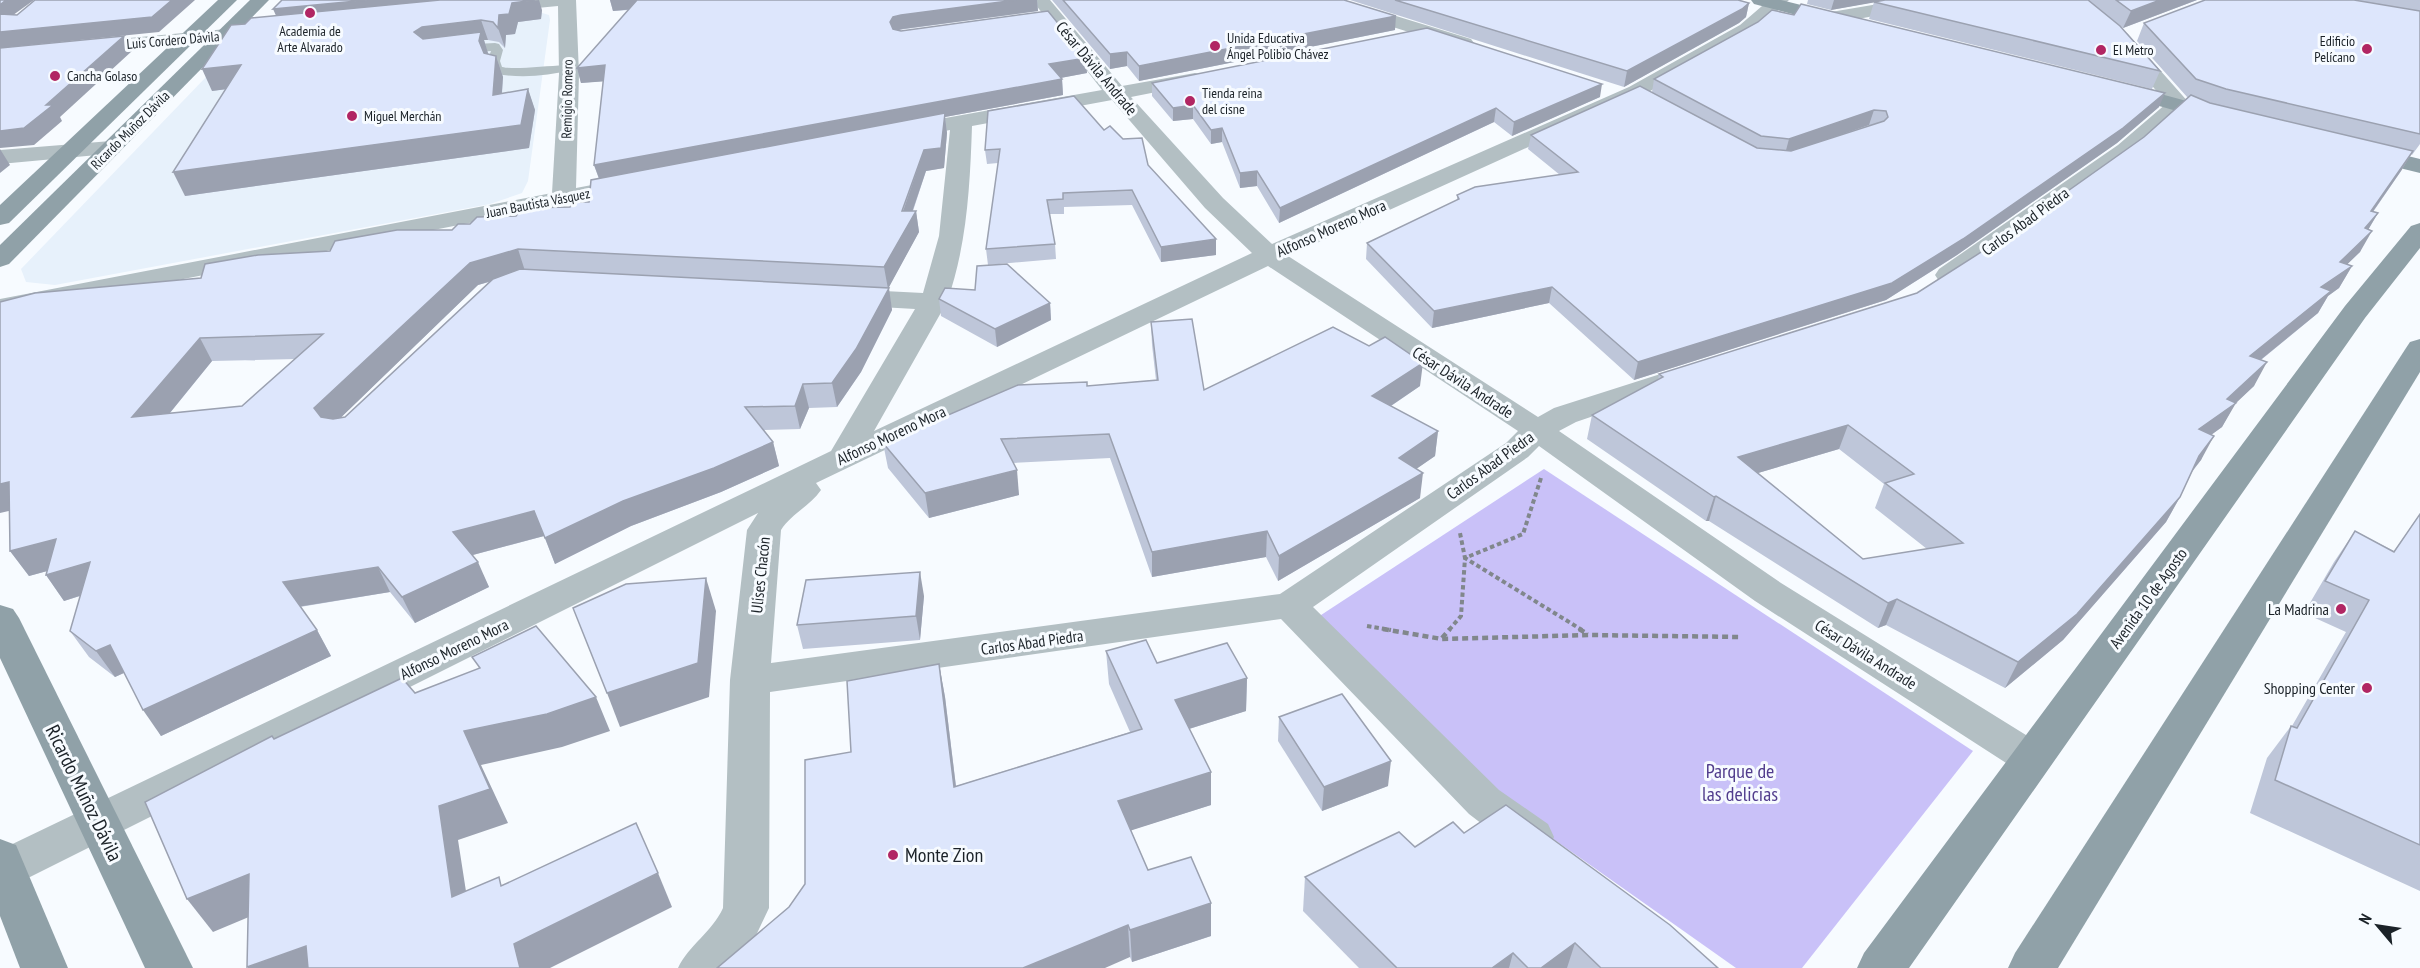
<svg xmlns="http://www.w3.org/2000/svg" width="2420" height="968" font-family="'PT Sans Narrow',sans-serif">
	<rect width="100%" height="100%" fill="#f7fbff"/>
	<path fill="#e7f1fb" d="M539 12 549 15 550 20 528 181 522 193 490 204 55 285 26 282 21 269 234 48Z"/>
	<path fill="#c9c1f8" d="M1544 469 1973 751 1802 968H1736L1494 797 1318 617Z"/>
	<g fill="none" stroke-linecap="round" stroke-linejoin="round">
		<g stroke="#81878c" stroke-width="4" stroke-dasharray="4.5 3" stroke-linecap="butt">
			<path d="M1541 478 1523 534 1465 558 1582 630"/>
			<path d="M1367 626 1391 630"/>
			<path d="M1449 630 1461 616 1465 558 1460 533"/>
		</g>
		<g stroke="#81878c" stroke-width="4.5" stroke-dasharray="6 4" stroke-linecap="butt">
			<path d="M1383 629 1442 639 1589 635 1741 637"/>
			<path d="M1579 629 1588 634"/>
			<path d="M1442 638 1450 629"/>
		</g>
		<path fill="#b3bfc3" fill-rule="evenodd" d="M495 43 499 44 503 50 500 61 502 67C518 71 568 62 574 67L572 70C546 76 519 79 493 73 487 65 488 59 491 51L457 53 451 49 457 45Z"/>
		<g fill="#b3bfc3" fill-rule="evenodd">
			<path d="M509 0H576L579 74 576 188 634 177 642 179 646 184 642 189 0 315V299L552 193 559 74 558 6 494 12 488 11 485 7 488 3Z"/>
			<path d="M1032 0H1050L1122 86 1195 73 1202 75 1205 79 1202 83 1131 97 1223 198 1272 244 1629 87 1740 25 1769 0H1789L1754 33 1643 95 1288 256 1538 417 1554 408 1673 370 1683 367 1693 370 1698 376 1693 382 1576 422 1559 431 1781 583 2047 748 2053 759 2047 770 2032 775 2017 770 1755 601 1539 446 1528 457 1313 607 1499 790 1548 824 1554 837 1548 850 1532 855 1516 850 1469 814 1281 619 770 692 769 908 750 948 735 968H678C689 945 712 932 723 908L730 680 747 530 758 513 16 884 0 890V850L831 451 915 309 845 305 835 303 831 297 835 291 845 289 923 293 939 236 950 130 903 139 895 137 892 132 895 127 1102 90ZM1112 100 1205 208 1252 253 874 431 947 302C967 245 970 186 972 126ZM1268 266 1518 431 1506 443 1280 594 771 663 781 530C791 514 810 506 821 490L816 483Z"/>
			<path d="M1316 0H1344L1471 39 1474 43 1471 47H1457L1319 4Z"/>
			<path d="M1902 0H1942L1939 4 1933 5 1831 24 1825 22 1822 18 1825 14 1831 12Z"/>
			<path d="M2064 0H2084L2128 34 2190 104 2134 155 1957 281 1948 283 1939 281 1935 275 1939 269 2118 145 2167 103 2114 42Z"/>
			<path d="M258 26 265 28 267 32 265 36 0 62V50Z"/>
			<path d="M111 141 119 143 122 148 119 153 0 164V150Z"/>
		</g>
		<g fill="#90a1a8" fill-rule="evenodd">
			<path d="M218 0H237L9 223 0 225V205Z"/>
			<path d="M250 0H269L9 264 0 267V245Z"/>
			<path d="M1751 0H1781L1849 17 1851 21 1849 25 1842 27 1754 4Z"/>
			<path d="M2120 83 2231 113 2234 118 2231 123 2223 124 2113 93 2110 89 2113 85Z"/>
			<path d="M2363 145 2420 159V173L2355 157 2352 152 2355 147Z"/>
			<path d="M2420 223V248L2365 318 1909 968H1857L1864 953 2345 306 2411 226Z"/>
			<path d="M2420 339V372L2058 968H2008L2015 953 2406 348 2410 342Z"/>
			<path d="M0 605 13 609 19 618 193 968H145L0 658Z"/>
			<path d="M0 839 16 845 68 968H20L0 916Z"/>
		</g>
	</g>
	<g fill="#bec6d9" fill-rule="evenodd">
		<path d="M610 0H1037L1038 11 898 30 1087 73 1060 78 1062 79 1063 95 945 117 947 133 944 168 926 171 913 211H916L919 232 888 288 892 310 861 372 837 407 809 408 800 429 764 430 773 442 779 466 721 492 631 526 555 564 544 536 473 555 489 587 415 623 390 592 300 607 317 630 331 656 161 736 124 673 115 677 89 657 70 631 80 596 64 601 46 575 47 571 29 576 10 551 201 278 330 251 452 230 470 224 570 207 589 202 599 179 594 165 603 81 581 83 577 68 628 10 613 11ZM489 282 345 417H341L478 285ZM296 359 242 406 170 413 212 361Z"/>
		<path d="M1052 0H1344L1395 30 1139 81 1127 66 1110 69Z"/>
		<path d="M1350 0H1738L1749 3 1746 17 1739 23 1624 87Z"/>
		<path d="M1808 0H2197L2123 28 2106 15 2160 71 2152 89 1869 19 1874 2 1831 10 1807 4Z"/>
		<path d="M2205 0H2420V144L2412 155 2411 154 2401 171 2373 212 2378 213 2368 230 2360 252 2347 264 2352 266 2339 288 2328 296 2318 313 2261 360 2254 386 2235 403 2222 427 2211 435 2201 460 2192 472 2180 497 2166 522 2063 640 2005 688 1886 625 1878 628 1709 521H1706L1587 439 1592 415 1658 380 1659 374 1917 293 1986 249 2144 137 2188 98 2137 41 2144 23ZM1839 449 1884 484 1875 508 1927 549 1863 559 1758 473Z"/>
		<path d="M542 10 541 19 518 22 515 34 506 35 505 48 499 42 488 40H484L488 54 496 56 503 77 502 94 528 89 535 110 529 148 185 196 226 89 212 91 245 24Z"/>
		<path d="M1654 79 2159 107 2117 143 1957 255 1886 300 1634 380 1549 303 1432 328 1366 259 1367 243 1457 200V195L1560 175 1528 149 1531 135 1652 92ZM1869 125H1871L1820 142Z"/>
		<path d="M1152 83 1600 97 1512 136 1494 122 1279 223 1257 186 1240 188 1222 142 1211 144 1193 119 1173 121 1152 96Z"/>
		<path d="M1104 130 1148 165 1216 255 1161 262 1132 205 1064 207V214H1049L1055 244 1056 259 988 265 986 249 998 163 987 164 985 150Z"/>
		<path d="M975 290 1050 303 1051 320 997 347 941 316 939 299Z"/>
		<path d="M1151 322 1204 390 1420 386 1391 406 1438 431 1435 456 1416 469 1420 498 1278 581 1266 557 1152 577 1110 458 1013 463 1019 495 929 518 888 468 883 443 1087 386 1156 380 1152 345Z"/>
		<path d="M2420 514V891L2250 813 2267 758 2291 726H2292L2346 632 2304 613 2334 562 2355 531 2394 551Z"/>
		<path d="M924 596 920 640 803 649 797 625Z"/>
		<path d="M1106 651 1157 663 1247 678 1246 711 1189 729 1211 805 1131 830 1148 870 1211 936 1132 962 1130 957 789 907 805 884 851 752 939 664 945 697 956 786 1130 732 1109 684Z"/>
		<path d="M1279 717 1388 786 1322 811 1278 741Z"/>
		<path d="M1464 833 1718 968H1359L1303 911 1305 877Z"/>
	</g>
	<g fill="#9ba1b0">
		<path d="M6 0H34L9 18 0 15V5Z"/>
		<path d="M172 0H195L159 32 0 48V32Z"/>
		<path d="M367 0H484L278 20 273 9Z"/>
		<path d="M539 0 542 10 541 19 518 22 515 34 506 35 505 48 498 28 499 15 512 3Z"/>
		<path d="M610 0H644L646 8 613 11Z"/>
		<path d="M1016 0H1037L1038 11 903 29 895 31 892 36 890 22 893 17 901 15Z"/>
		<path d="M1834 0H1888L1831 10Z"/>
		<path d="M2160 0H2197L2123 28 2131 11Z"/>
		<path d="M1749 3 1746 17 1739 23 1624 87 1627 71Z"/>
		<path d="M1396 16 1395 30 1139 81V66Z"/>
		<path d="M481 20 488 40H484L488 53 486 62 430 47 414 32 422 27Z"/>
		<path d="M124 36 132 51 60 117 62 121 34 145 0 148V131L46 105Z"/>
		<path d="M1127 52V66L1110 69V54Z"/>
		<path d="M496 56 503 77 500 117 493 95Z"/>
		<path d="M1086 58 1087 73 1050 80 1049 64Z"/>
		<path d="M241 65 251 86 212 91 202 69Z"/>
		<path d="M605 65 609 81 581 83 577 68Z"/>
		<path d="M1062 79 1063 95 945 117 947 133 944 168 926 171 908 224 916 211 919 232 888 289 884 267 924 150 600 181 594 165Z"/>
		<path d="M1602 84 1600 97 1512 136 1514 122Z"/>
		<path d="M528 89 535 110 529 148 185 196 173 172Z"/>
		<path d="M2165 93 2159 107 2117 143 1957 255 1886 300 1634 380 1638 362Z"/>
		<path d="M1193 105V119L1173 121V108Z"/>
		<path d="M1496 108 1494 122 1279 223 1280 208Z"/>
		<path d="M1874 110 1869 125 1785 154 1789 139Z"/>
		<path d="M1222 128V142L1211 144V130Z"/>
		<path d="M0 149 10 165 0 173Z"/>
		<path d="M2413 151 2401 171 2358 233 2371 211Z"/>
		<path d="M1257 171V186L1240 188V173Z"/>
		<path d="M2378 213 2365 235V228Z"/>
		<path d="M2372 231 2360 252 2329 282 2352 266 2339 288 2328 296 2318 313 2237 379 2250 356 2321 287 2340 262Z"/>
		<path d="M1216 239V255L1161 262V247Z"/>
		<path d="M518 249 525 271 478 285 326 432 314 408 470 263Z"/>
		<path d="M1552 287 1549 303 1432 328 1434 311Z"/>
		<path d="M889 288 892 310 861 372 837 407 832 383Z"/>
		<path d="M1050 303 1051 320 997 347 995 329Z"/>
		<path d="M200 338 212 361 147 441 132 417Z"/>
		<path d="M2267 362 2254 386 2235 404 2236 403 2222 427 2186 453 2199 429 2227 399Z"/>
		<path d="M1423 363 1420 386 1370 420 1372 396Z"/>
		<path d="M803 384 809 408 800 429 795 406Z"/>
		<path d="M1848 425 1839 449 1731 481 1738 457Z"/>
		<path d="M1438 431 1435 456 1396 483 1399 458Z"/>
		<path d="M2214 436 2201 460 2185 480 2199 456Z"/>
		<path d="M773 442 779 466 721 492 631 526 555 564 545 538 623 501Z"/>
		<path d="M1017 470 1019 495 929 518 925 493Z"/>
		<path d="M1423 473 1420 498 1278 581 1279 556Z"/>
		<path d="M9 482 26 507 0 513V484Z"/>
		<path d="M1716 496 1709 521H1706L1714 497Z"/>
		<path d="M2180 497 2166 522 2063 640 2005 688 2018 662Z"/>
		<path d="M534 511 544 536 465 557 453 532Z"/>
		<path d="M1267 531 1266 557 1152 577V552Z"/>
		<path d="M56 539 73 564 29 576 10 551Z"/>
		<path d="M90 562 107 587 64 601 46 575Z"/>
		<path d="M478 562 489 587 415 623 402 597Z"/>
		<path d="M378 567 390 592 297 607 283 582Z"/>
		<path d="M920 572 924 596 920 640 916 616Z"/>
		<path d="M706 578 716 611 709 697 620 727 607 693Z"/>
		<path d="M1897 599 1886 625 1878 628 1888 603Z"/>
		<path d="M317 630 331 656 161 736 143 710Z"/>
		<path d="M110 645 128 671 115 677 96 651Z"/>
		<path d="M939 664 945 697 960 820 954 787Z"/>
		<path d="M1247 678 1246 711 1176 733 1175 700Z"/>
		<path d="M596 697 610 731 562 747 481 765 508 823 458 840 472 930 452 897 439 806 464 731Z"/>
		<path d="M1391 761 1388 786 1322 811 1324 787Z"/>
		<path d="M1211 772V805L1120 834 1118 801Z"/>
		<path d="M658 873 672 907 550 968H520L514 944Z"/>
		<path d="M249 874 273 907 213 932 187 899Z"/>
		<path d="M1211 903V936L1132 962 1130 930Z"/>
		<path d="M1128 925 1130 957 1105 968H1023Z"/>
		<path d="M1575 943 1567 968H1541Z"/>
		<path d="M306 946 322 968H248L247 967Z"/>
		<path d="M1513 953 1509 968H1492Z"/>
	</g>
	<g fill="#dde6fc" stroke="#9ba1b0" stroke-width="1.5" fill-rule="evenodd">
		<path d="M0 0H6L0 5Z"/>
		<path d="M35 0H172L152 17 0 32V14L17 15Z"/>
		<path d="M282 0H367L273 9Z"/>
		<path d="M440 0H535L512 3 509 14 499 15 498 28 493 22 481 20 422 27 414 32 423 39 481 32 479 41 484 53 496 56 493 95 528 89 521 125 173 172 241 65 202 69 231 25 245 24 251 18Z"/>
		<path d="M637 0H1016L901 15 893 17 890 22 893 29 901 31 1048 11 1086 58 1049 64 1062 79 594 165 605 65 577 68Z"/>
		<path d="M1063 0H1344L1396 16 1139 66 1127 52 1110 54Z"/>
		<path d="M1395 0H1738L1749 3 1742 9 1627 71Z"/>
		<path d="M1885 0H2088L2120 26 2160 71 1874 2Z"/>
		<path d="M2116 0H2160L2131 11Z"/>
		<path d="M2205 0H2354L2420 11V134L2226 89 2196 79 2144 23Z"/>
		<path d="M1801 4 2165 93 2123 128 1963 239 1892 283 1638 362 1552 287 1434 311 1367 243 1459 199 1457 195 1475 187 1578 172 1531 135 1640 86 1757 148 1791 151 1884 121 1888 117 1886 111 1874 110 1789 139 1761 136 1654 79 1758 22 1772 10 1794 15Z"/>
		<path d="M1427 28 1602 84 1514 122 1496 108 1280 208 1257 171 1240 173 1222 128 1211 130 1193 105 1173 108 1152 83Z"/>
		<path d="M124 36 46 105H53L24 128 0 131V48Z"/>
		<path d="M2191 95 2210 103 2413 151 2371 211 2378 213 2365 228 2372 231 2340 262 2352 266 2321 287 2331 291 2250 356 2267 362 2227 399 2236 403 2199 429 2214 436 2199 456 2180 497 2077 614 2018 662 1897 599 1888 603 1716 496 1714 497 1592 415 1663 377 1659 374 1917 293 1986 249 2144 137ZM1848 425 1914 474 1885 483 1963 543 1863 559 1738 457Z"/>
		<path d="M1074 96 1104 130 1110 126 1123 139 1142 138 1148 165 1216 239 1161 247 1132 190 1063 193V199L1047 200 1055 244 986 249 1000 149 985 150 988 111Z"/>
		<path d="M945 113 941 148 924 150 902 211H916L884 267 518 249 470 263 314 408 321 417 333 419 345 417 493 279 520 269 889 288 856 349 832 383 803 384 795 406 745 407 773 442 714 468 623 501 545 538 534 511 453 532 478 562 402 597 378 567 283 582 317 630 143 710 110 645 96 651 70 631 90 562 46 575 56 539 10 551 9 482 0 484V302L35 293 201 278 205 264 258 255 330 251 335 241 397 230H452L458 224H470L477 217 516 216 522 208 570 207 574 202H589L591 180ZM323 334 242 406 132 417 200 338Z"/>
		<path d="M1007 264 1050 303 995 329 939 299 945 288 975 290 977 266Z"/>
		<path d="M1192 319 1204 390 1333 327 1369 346 1385 337 1423 363 1372 396 1438 431 1399 458 1423 473 1279 556 1267 531 1152 552 1109 434 1001 439 1017 470 925 493 883 443 1018 385 1087 382V386L1158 380 1151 322Z"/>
		<path d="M2420 514V845L2275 780 2291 726 2297 728 2369 600 2325 581 2355 531 2394 552Z"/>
		<path d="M920 572 916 616 797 625 806 580Z"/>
		<path d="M706 578 698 663 607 693 573 608 626 584Z"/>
		<path d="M536 626 596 697 547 714 464 731 490 789 439 806 452 897 499 877 501 886 636 823 658 873 514 944 520 968H308L306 946 247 967 249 874 187 899 145 802 272 736 274 739 402 678 415 693 480 668 472 657Z"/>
		<path d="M1146 640 1157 663 1227 643 1247 678 1175 700 1211 772 1118 801 1148 870 1191 857 1211 903 1130 930 1128 925 1023 968H717L789 907 805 884V760L851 752 847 681 939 664 954 787 1142 729 1106 651Z"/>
		<path d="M1342 694 1391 761 1324 787 1279 717Z"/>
		<path d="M1506 805 1670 925 1718 968H1601L1575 943 1541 968H1528L1513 953 1492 968H1397L1305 877 1399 832 1415 847 1453 822 1464 833Z"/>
	</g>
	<g fill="#b12663" stroke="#f7fbff" stroke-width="2">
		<circle cx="310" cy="13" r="6"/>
		<circle cx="1215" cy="46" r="6"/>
		<circle cx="2367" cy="49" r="6"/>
		<circle cx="2101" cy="50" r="6"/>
		<circle cx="55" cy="76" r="6"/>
		<circle cx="1190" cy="101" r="6"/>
		<circle cx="352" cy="116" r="6"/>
		<circle cx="2341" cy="609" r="6"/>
		<circle cx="2367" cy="688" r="6"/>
		<circle cx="893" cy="855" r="6"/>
	</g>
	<g text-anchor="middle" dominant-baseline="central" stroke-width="6" stroke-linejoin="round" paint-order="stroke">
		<g font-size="14" fill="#1b2228" stroke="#f7fbff" text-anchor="start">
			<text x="310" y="31" text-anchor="middle">Academia de<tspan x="310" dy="16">Arte Alvarado</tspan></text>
			<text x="1227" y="38">Unida Educativa<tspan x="1227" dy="16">Ángel Polibio Chávez</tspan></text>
			<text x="2355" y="41" text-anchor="end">Edificio<tspan x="2355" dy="16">Pelícano</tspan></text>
			<text x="2113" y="50">El Metro</text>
			<text x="67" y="76">Cancha Golaso</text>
			<text x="1202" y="93">Tienda reina<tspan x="1202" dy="16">del cisne</tspan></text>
			<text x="364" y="116">Miguel Merchán</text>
		</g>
		<g font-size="14" fill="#1b2228" stroke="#f7fbff">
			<text transform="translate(173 40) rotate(-5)">Luis Cordero Dávila</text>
			<text transform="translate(567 99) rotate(-89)">Remigio Romero</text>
			<text transform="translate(130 130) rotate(-45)">Ricardo Muñoz Dávila</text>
			<text transform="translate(538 203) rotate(-11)">Juan Bautista Vásquez</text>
		</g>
		<g font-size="16" fill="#1b2228" stroke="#f7fbff">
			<text transform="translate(1097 68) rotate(50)">César Dávila Andrade</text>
			<text transform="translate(2025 221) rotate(-36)">Carlos Abad Piedra</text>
			<text transform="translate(1331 228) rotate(-24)">Alfonso Moreno Mora</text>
			<text transform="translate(1463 382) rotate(33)">César Dávila Andrade</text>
			<text transform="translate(891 435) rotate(-25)">Alfonso Moreno Mora</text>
			<text transform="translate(1490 465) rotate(-36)">Carlos Abad Piedra</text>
			<text transform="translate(760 575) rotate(-84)">Ulises Chacón</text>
			<text transform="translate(2148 598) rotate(-54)">Avenida 10 de Agosto</text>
			<text transform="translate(1032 642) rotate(-8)">Carlos Abad Piedra</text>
			<text transform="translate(454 649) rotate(-26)">Alfonso Moreno Mora</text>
			<text transform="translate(1866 654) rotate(32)">César Dávila Andrade</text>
		</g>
		<g font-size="16" fill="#1b2228" stroke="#f7fbff" text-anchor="end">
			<text x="2329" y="609">La Madrina</text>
			<text x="2355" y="688">Shopping Center</text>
		</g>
		<g font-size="20" fill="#513d8d" stroke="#f7fbff">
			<text x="1740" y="771">Parque de<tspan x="1740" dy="23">las delicias</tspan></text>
		</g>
		<g font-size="20" fill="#1b2228" stroke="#f7fbff">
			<text transform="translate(84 793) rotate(64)">Ricardo Muñoz Dávila</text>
		</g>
		<g font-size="20" fill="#1b2228" stroke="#f7fbff" text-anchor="start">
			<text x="905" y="855">Monte Zion</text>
		</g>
	</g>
	<g transform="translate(2378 926) rotate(299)" stroke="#f7fbff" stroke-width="4.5" paint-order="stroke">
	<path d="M0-4.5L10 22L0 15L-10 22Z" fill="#1b2228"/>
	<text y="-9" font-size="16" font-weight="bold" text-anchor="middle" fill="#1b2228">N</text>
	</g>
</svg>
